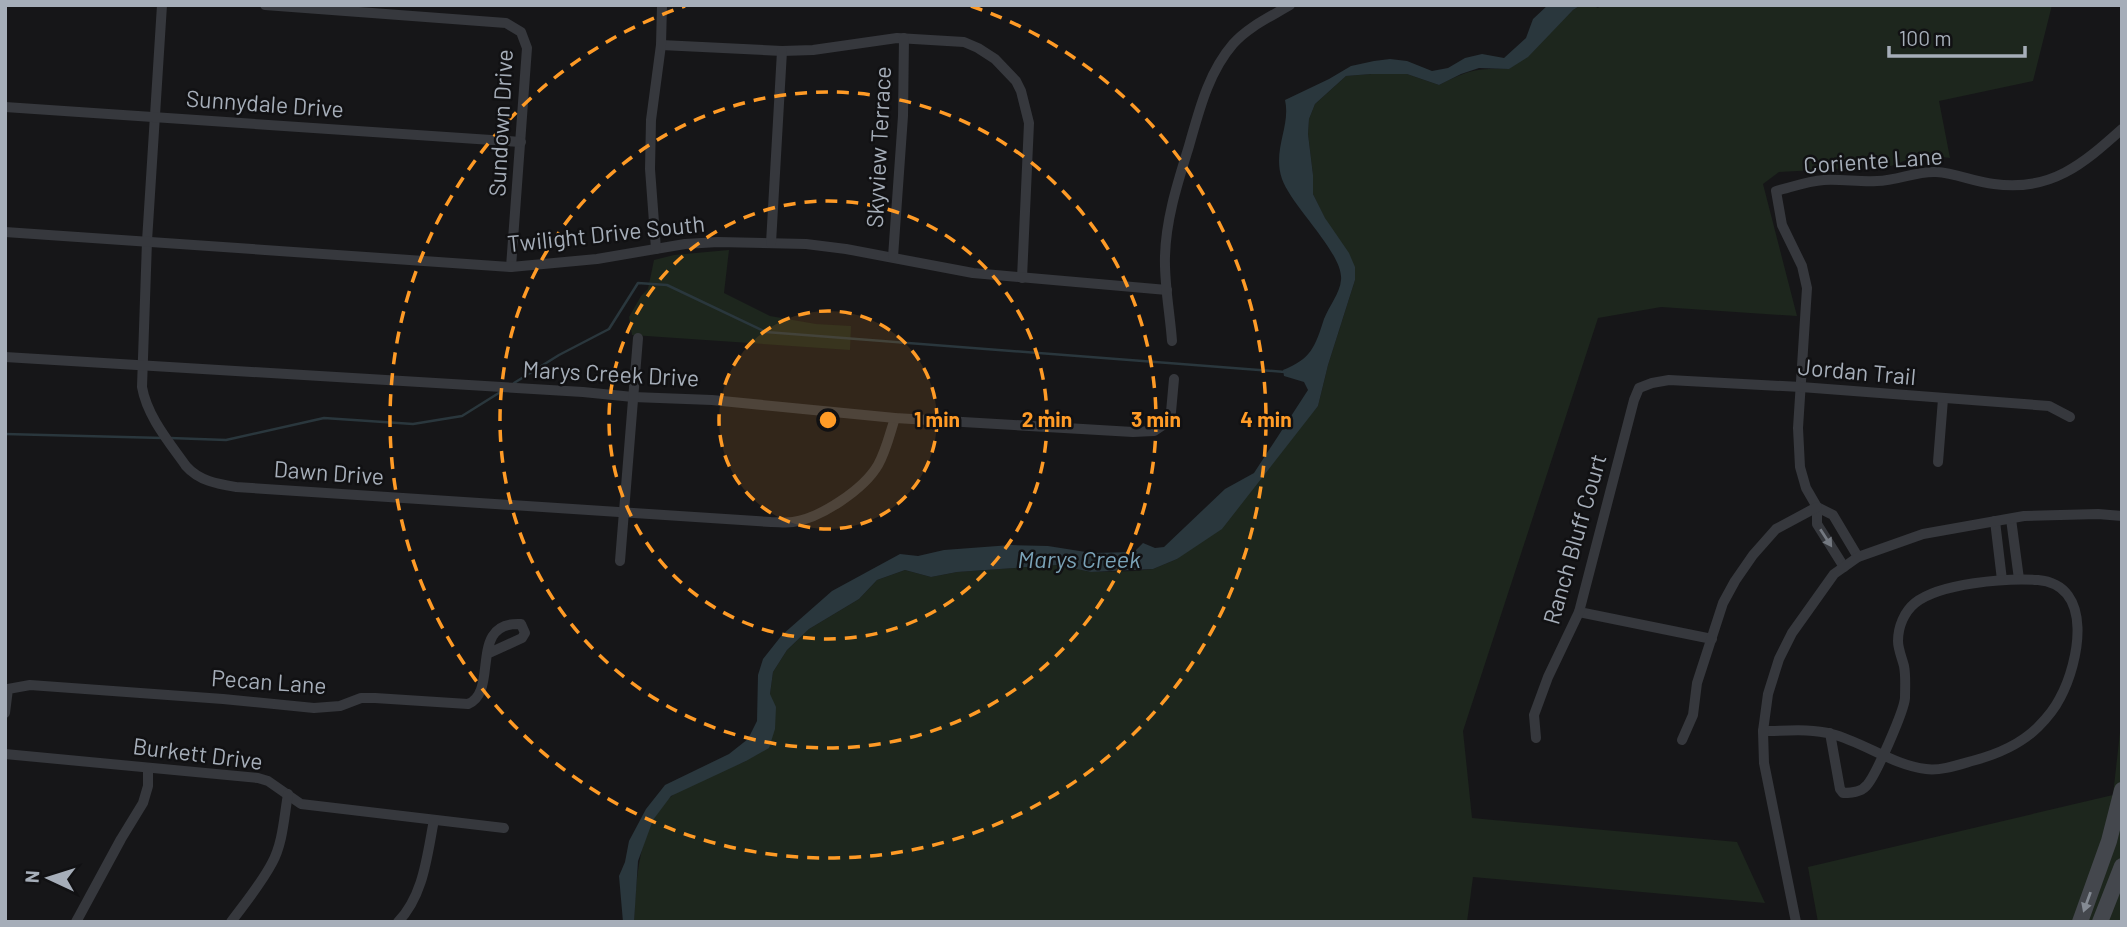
<svg xmlns="http://www.w3.org/2000/svg" width="2127" height="927" font-family="Barlow,sans-serif">
	<rect width="100%" height="100%" fill="#161618"/>
	<g fill="#1d261d">
		<path d="M1581 5H1592L1598 8 1601 5H2052L2033 81 1939 101 1950 158 1922 154 1891 166 1779 172 1763 184 1797 316 1661 307 1598 318 1463 731 1472 818 1737 842 1765 903 1473 877 1467 922H634C636 883 638 820 673 795 694 780 723 771 746 761L770 694 773 672 787 650 809 629 859 599 877 580 905 570 931 577 957 572 1057 565 1091 572 1134 571 1153 569 1177 559 1318 406 1328 365 1355 280 1313 194V175L1308 134 1309 119 1315 104 1346 76 1371 74H1407L1439 85C1469 70 1476 68 1509 69L1573 10Z"/>
		<path d="M729 250 724 293 770 316 816 324 851 326 850 350 632 335 629 317 641 296 648 289 654 260 674 255Z"/>
		<path d="M2122 714V922H1818L1808 867 2113 795Z"/>
	</g>
	<path fill="#2a373d" d="M1548 5H1581L1573 10 1528 57 1509 69 1479 68 1461 74 1439 85 1407 74H1371L1346 76 1315 104 1309 119 1308 134 1313 175V194L1325 218 1349 253 1355 267V280L1328 365 1318 406 1222 529 1177 559 1153 569 1091 572 1057 565 957 572 931 577 905 570 877 580 859 599 809 629 787 650 773 672 770 694 776 707 775 729 769 748 746 761 671 796 653 820 638 861 634 922H623L619 876 625 862 629 841 646 809 665 785 729 754 748 739 757 721 758 675 763 659 782 635 832 591 900 554 918 556 944 550 1011 545 1048 546 1092 553 1134 552 1143 543 1155 548 1164 547 1225 489 1254 473 1308 390 1304 382 1284 376 1283 370C1311 359 1315 347 1324 319 1329 306 1340 293 1341 280 1344 254 1292 207 1282 179 1272 150 1291 126 1285 100L1329 79 1351 66 1374 61 1390 59 1407 61 1432 71 1448 68 1465 58 1482 54 1504 58 1526 38 1533 19Z"/>
	<g fill="none" stroke-linecap="round" stroke-linejoin="round">
		<g stroke="#2a373d" stroke-width="2.5">
			<path d="M514 383 559 355 609 329 638 283 667 285 766 332 1285 372"/>
			<path d="M5 434 163 438"/>
			<path d="M170 438 226 440 324 418 413 424 462 416 502 391"/>
		</g>
		<g stroke="#36383d" stroke-width="10">
			<path d="M162 5 147 241 142 387C147 416 169 442 186 466 199 481 218 484 236 487L771 522C779 522 786 523 793 522 821 518 864 489 878 465 886 451 890 433 895 418"/>
			<path d="M265 5 506 23 521 32 527 48 511 267"/>
			<path d="M661 45 782 51 813 50 897 38 964 42 978 48 995 59 1016 81 1021 91 1029 123 1022 278"/>
			<path d="M5 107 521 142"/>
			<path d="M5 232 511 267 597 259 685 244 718 242 806 244 846 249 973 273 1167 290"/>
			<path d="M771 243 782 51"/>
			<path d="M656 249 650 169 651 120 661 45 662 5"/>
			<path d="M893 257 903 116 904 38"/>
			<path d="M1172 341C1170 313 1164 284 1165 256 1166 218 1178 182 1189 146 1199 111 1208 73 1233 44 1248 27 1270 17 1290 5"/>
			<path d="M5 357 583 392 633 397 712 400 895 418 1133 432 1154 431 1163 425 1171 412 1174 379"/>
			<path d="M1938 462 1943 399"/>
			<path d="M1817 507 1833 515 1858 557"/>
			<path d="M2011 519 2019 579"/>
			<path d="M1995 521 2002 580"/>
			<path d="M620 561 638 338"/>
			<path d="M1844 567 1817 524V507L1806 488 1800 467 1798 428 1807 288 1802 266 1782 225 1776 191C1792 187 1808 181 1824 180 1842 179 1859 182 1877 181 1897 181 1916 171 1936 172 1956 173 1974 182 1994 184 2051 192 2083 164 2122 129"/>
			<path d="M1579 612 1712 639"/>
			<path d="M5 713 8 689 30 685 223 699 314 708 340 706 361 698H375L468 704C500 691 467 621 521 624L525 633 522 638 487 654"/>
			<path d="M1763 731C1785 731 1810 728 1832 734 1863 742 1895 766 1926 769 1940 771 1958 765 1972 761 1995 755 2021 744 2038 727 2046 719 2055 708 2060 698 2079 663 2095 585 2038 580 2006 578 1940 583 1915 603 1904 612 1898 627 1898 641 1898 649 1902 658 1904 666 1906 676 1905 688 1905 698 1904 711 1876 775 1867 785 1862 792 1851 793 1843 793L1840 789 1830 733"/>
			<path d="M1536 738 1534 715 1548 677 1579 612 1634 400 1639 388 1652 383 1669 380 1801 387 2049 406 2070 417"/>
			<path d="M1682 740 1693 715 1697 683 1723 603 1735 581 1753 555 1776 529 1817 507"/>
			<path d="M5 754 258 778 268 781 301 804 504 828"/>
			<path d="M76 922 121 839 143 803 148 786V768"/>
			<path d="M231 922C245 903 261 884 272 863 283 843 284 817 288 794"/>
			<path d="M398 922C424 895 427 855 434 820"/>
			<path d="M1796 922 1764 763 1763 731 1768 694 1779 659 1792 633 1834 574 1858 557 1923 534 2024 516 2098 514 2122 516"/>
		</g>
		<g stroke="#44474d" stroke-width="16">
			<path d="M2080 922 2109 841 2122 790"/>
			<path d="M2100 922 2122 866"/>
		</g>
	</g>
	<defs><path id="oneway-solid" d="M-6-.8H1V-3.2L6.5 0L1 3.2V.8H-6Z" transform="scale(1.75)"/></defs>
	<use fill="#747981" href="#oneway-solid" transform="translate(1826 538) rotate(57)"/>
	<use fill="#848a93" href="#oneway-solid" transform="translate(2087 902) rotate(110)"/>
	<circle cx="828" cy="420" r="109" fill="#ff9b26" fill-opacity=".12"/>
	<g fill="none" stroke="#ff9b26" stroke-width="3.5" stroke-dasharray="12 9">
		<circle cx="828" cy="420" r="109"/>
		<circle cx="828" cy="420" r="219"/>
		<circle cx="828" cy="420" r="328"/>
		<path d="M971 6A438 438 0 1 1 685 6"/>
	</g>
	<g text-anchor="middle" dominant-baseline="central" stroke-width="5" stroke-linejoin="round" paint-order="stroke">
		<g font-size="23" fill="#a6aeb9" stroke="#111113">
			<text transform="translate(265 103) rotate(4)">Sunnydale Drive</text>
			<text transform="translate(500 123) rotate(-87)">Sundown Drive</text>
			<text transform="translate(878 147) rotate(-87)">Skyview Terrace</text>
			<text transform="translate(1873 160) rotate(-4)">Coriente Lane</text>
			<text transform="translate(606 233) rotate(-6)">Twilight Drive South</text>
			<text transform="translate(1857 371) rotate(5)">Jordan Trail</text>
			<text transform="translate(611 373) rotate(3)">Marys Creek Drive</text>
			<text transform="translate(329 472) rotate(4)">Dawn Drive</text>
			<text transform="translate(1574 539) rotate(-74)">Ranch Bluff Court</text>
			<text transform="translate(269 681) rotate(4)">Pecan Lane</text>
			<text transform="translate(198 753) rotate(7)">Burkett Drive</text>
		</g>
		<g font-size="24" font-style="italic" fill="#7aa2b7" stroke="#111113">
			<text x="1079" y="558">Marys Creek</text>
		</g>
	</g>
	<circle cx="828" cy="420" r="10" fill="#ff9b26" stroke="#111113" stroke-width="3.5"/>
	<g font-size="21" text-anchor="middle" font-weight="bold" fill="#ff9b26" stroke="#111113" stroke-width="5" stroke-linejoin="round" paint-order="stroke">
		<text x="937" y="427">1 min</text>
		<text x="1047" y="427">2 min</text>
		<text x="1156" y="427">3 min</text>
		<text x="1266" y="427">4 min</text>
	</g>
	<rect width="2127" height="927" fill="none" stroke="#a6aeb9" stroke-width="14"/>
	<g transform="translate(49 878) rotate(274)" stroke="#111113" stroke-width="5" paint-order="stroke">
	<path d="M0-5L12 26L0 18L-12 26Z" fill="#a6aeb9"/>
	<text y="-10" font-size="19" font-weight="bold" text-anchor="middle" fill="#a6aeb9">N</text>
	</g>
	<path d="M1889 46v10h136v-10" fill="none" stroke="#a6aeb9" stroke-width="3.5"/>
	<text x="1899" y="46" font-size="21" fill="#a6aeb9" stroke="#111113" stroke-width="5" paint-order="stroke">100 m</text>
</svg>
